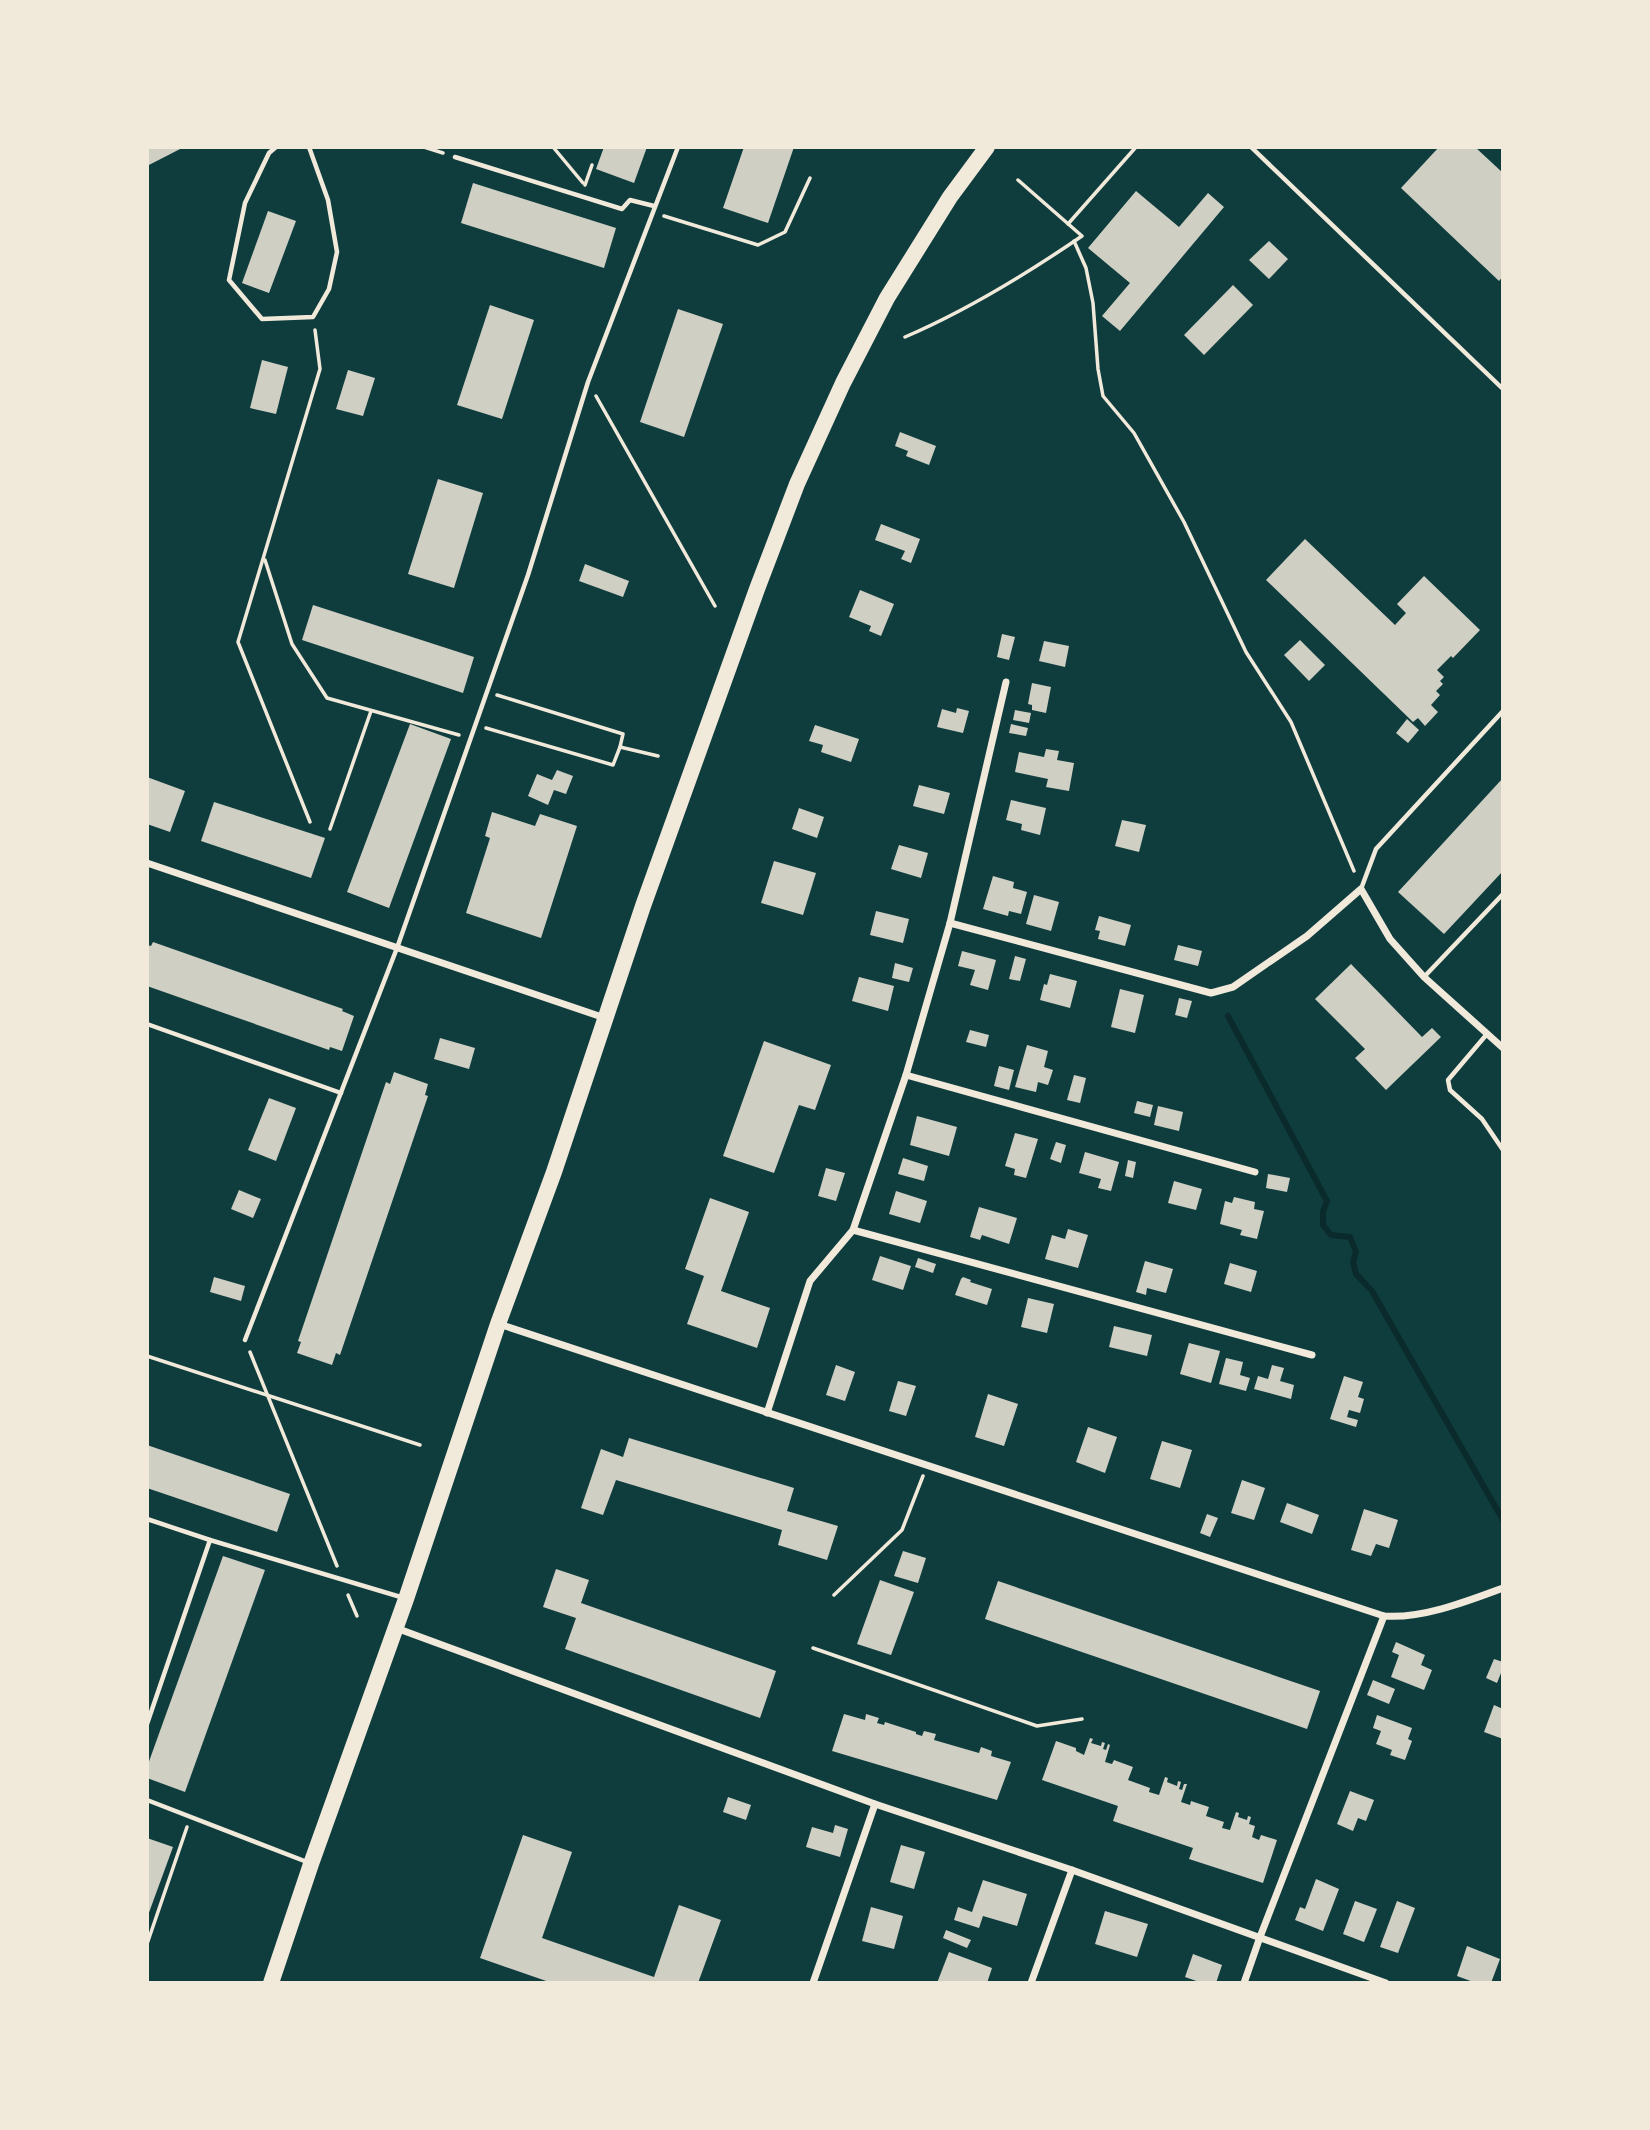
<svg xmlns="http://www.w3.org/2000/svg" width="1650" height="2130" font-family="Manrope,sans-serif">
	<rect width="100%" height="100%" fill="#0f3d3e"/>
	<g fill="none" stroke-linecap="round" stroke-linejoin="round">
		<path stroke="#0a2a2b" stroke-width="6" d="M1228 1016 1327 1201 1323 1212V1225L1331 1235 1350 1237 1356 1252 1353 1262 1356 1274 1372 1291 1503 1520"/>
	</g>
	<g fill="#cfcfc3">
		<path d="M147 147H184L147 166Z"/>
		<path d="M604 147H647L634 183 596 169Z"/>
		<path d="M744 147H794L768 223 723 208Z"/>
		<path d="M1439 147H1475L1503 173V276L1499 281 1401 188Z"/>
		<path d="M473 183 616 228 604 268 461 223Z"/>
		<path d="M1136 191 1179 227 1208 193 1224 207 1120 331 1102 316 1130 283 1088 248Z"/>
		<path d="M268 211 296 221 269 293 242 283Z"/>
		<path d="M1269 241 1288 259 1269 279 1249 260Z"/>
		<path d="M1233 285 1253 305 1204 355 1184 335Z"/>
		<path d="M490 305 534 320 502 419 457 405Z"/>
		<path d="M678 309 723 324 684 437 640 422Z"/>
		<path d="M262 360 288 367 276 414 250 408Z"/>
		<path d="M348 370 375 378 363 416 336 409Z"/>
		<path d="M900 432 936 446 929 465 906 456 908 451 895 446Z"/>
		<path d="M438 479 483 493 454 588 408 574Z"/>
		<path d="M881 524 920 539 911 563 901 559 905 551 875 540Z"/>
		<path d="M1305 539 1395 625 1406 613 1397 604 1424 576 1480 630 1453 658 1451 656 1437 670 1444 677 1440 681 1443 684 1436 691 1440 695 1431 705 1438 712 1425 726 1418 718 1413 722 1266 580Z"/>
		<path d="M585 564 629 581 623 597 579 581Z"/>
		<path d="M860 590 894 604 881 636 869 631 871 626 849 617Z"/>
		<path d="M313 605 474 657 463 693 302 640Z"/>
		<path d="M1002 634 1015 637 1009 660 997 657Z"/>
		<path d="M1300 640 1325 665 1309 681 1284 655Z"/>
		<path d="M1044 641 1069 646 1065 667 1039 661Z"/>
		<path d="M1032 683 1051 687 1046 713 1032 710V705L1028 704Z"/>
		<path d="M957 708 969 711 963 733 937 727 942 709 956 713Z"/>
		<path d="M1015 710 1031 713 1029 723 1013 720Z"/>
		<path d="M1407 719 1419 730 1408 743 1396 733Z"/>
		<path d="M410 724 451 739 389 908 347 892Z"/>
		<path d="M1011 724 1028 728 1026 736 1009 733Z"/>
		<path d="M815 725 859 739 851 762 821 752 823 745 809 741Z"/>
		<path d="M1046 749 1059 751 1057 760 1074 763 1069 791 1046 787 1048 779 1015 772 1019 752 1044 757Z"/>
		<path d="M557 770 573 776 566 794 554 790 548 805 528 796 537 774 552 780Z"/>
		<path d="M147 777 185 791 170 832 147 824Z"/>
		<path d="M1503 778V871L1444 934 1398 892Z"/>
		<path d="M919 785 950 793 944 814 913 806Z"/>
		<path d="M1011 800 1046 808 1040 835 1021 830 1022 824 1006 820Z"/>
		<path d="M214 802 325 838 311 878 201 841Z"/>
		<path d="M799 808 824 817 817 838 792 829Z"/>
		<path d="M492 812 535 826 540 814 577 826 541 938 466 913 490 838 485 836Z"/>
		<path d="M1122 820 1146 825 1139 852 1115 846Z"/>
		<path d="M899 845 928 853 921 878 891 869Z"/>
		<path d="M774 861 816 873 803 915 761 903Z"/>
		<path d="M993 876 1014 882 1013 888 1027 892 1021 914 1009 911 1008 916 983 909Z"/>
		<path d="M1034 895 1059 902 1051 931 1026 924Z"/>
		<path d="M876 911 909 919 903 943 870 935Z"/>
		<path d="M1099 916 1131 925 1125 946 1098 939 1100 931 1095 930Z"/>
		<path d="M153 942 343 1009 342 1011 354 1016 342 1051 330 1047 329 1050 147 986V945L151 946Z"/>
		<path d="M1178 945 1202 951 1198 966 1174 960Z"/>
		<path d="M962 951 996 960 988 990 970 985 975 970 958 966Z"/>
		<path d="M1015 956 1026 959 1020 981 1009 979Z"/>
		<path d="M895 963 913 968 909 982 892 978Z"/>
		<path d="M1351 964 1422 1037 1432 1028 1441 1037 1386 1090 1355 1058 1365 1049 1315 999Z"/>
		<path d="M1050 974 1077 981 1070 1008 1040 1000 1044 984 1047 985Z"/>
		<path d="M859 977 894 986 888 1011 852 1001Z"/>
		<path d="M1120 989 1144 995 1135 1033 1111 1027Z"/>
		<path d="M1179 998 1192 1001 1187 1018 1175 1015Z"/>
		<path d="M970 1030 989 1035 986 1047 966 1042Z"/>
		<path d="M440 1038 475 1048 469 1069 434 1059Z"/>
		<path d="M764 1041 831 1065 815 1110 799 1105 774 1173 723 1156Z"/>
		<path d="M1027 1045 1048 1051 1044 1067 1053 1070 1048 1085 1038 1082 1036 1092 1015 1087Z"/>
		<path d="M999 1066 1014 1070 1009 1090 994 1086Z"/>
		<path d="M394 1072 428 1084 425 1095 428 1096 340 1355 336 1353 332 1365 297 1353 301 1342 298 1341 386 1082 390 1084Z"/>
		<path d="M1074 1075 1086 1078 1080 1103 1067 1100Z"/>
		<path d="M269 1098 296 1108 276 1161 248 1150Z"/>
		<path d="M1137 1101 1153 1105 1150 1117 1134 1113Z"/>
		<path d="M1158 1106 1183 1112 1179 1131 1154 1125Z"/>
		<path d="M917 1116 957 1127 949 1156 910 1145Z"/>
		<path d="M1015 1133 1038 1139 1026 1178 1014 1175 1015 1169 1005 1166Z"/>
		<path d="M1056 1142 1066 1145 1061 1163 1050 1159Z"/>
		<path d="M1085 1152 1119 1162 1111 1191 1098 1188 1101 1179 1079 1173Z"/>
		<path d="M903 1158 928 1166 924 1181 898 1174Z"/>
		<path d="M1128 1160 1136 1162 1133 1178 1125 1176Z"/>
		<path d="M826 1168 845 1173 836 1201 818 1196Z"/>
		<path d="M1268 1174 1290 1178 1287 1192 1266 1188Z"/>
		<path d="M1174 1181 1202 1189 1196 1210 1168 1203Z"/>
		<path d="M239 1190 261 1199 253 1218 231 1209Z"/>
		<path d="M896 1191 927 1201 920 1223 889 1214Z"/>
		<path d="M1234 1197 1255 1202 1254 1209 1264 1211 1257 1239 1240 1235 1242 1230 1220 1224 1225 1201 1232 1203Z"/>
		<path d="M710 1198 749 1212 721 1291 770 1308 757 1348 687 1324 704 1276 685 1269Z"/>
		<path d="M979 1207 1017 1218 1009 1244 982 1235 980 1240 970 1237Z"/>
		<path d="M1068 1229 1088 1235 1078 1268 1045 1259 1052 1235 1065 1239Z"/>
		<path d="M880 1256 911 1266 903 1290 872 1280Z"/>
		<path d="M918 1258 936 1264 933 1273 915 1267Z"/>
		<path d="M1145 1261 1173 1269 1166 1293 1147 1288 1146 1295 1136 1292Z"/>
		<path d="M1230 1263 1257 1271 1251 1292 1224 1284Z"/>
		<path d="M214 1277 245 1286 241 1301 210 1292Z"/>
		<path d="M963 1277 971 1280 970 1282 992 1289 987 1305 955 1295 961 1279Z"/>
		<path d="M1028 1298 1054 1304 1047 1333 1021 1327Z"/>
		<path d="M1114 1326 1152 1335 1147 1356 1109 1347Z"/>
		<path d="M1189 1343 1220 1351 1211 1383 1180 1374Z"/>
		<path d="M1226 1358 1243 1362 1240 1375 1250 1378 1246 1391 1219 1384Z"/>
		<path d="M836 1365 855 1372 845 1401 826 1395Z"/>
		<path d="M1272 1365 1284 1368 1280 1381 1294 1385 1291 1399 1254 1389 1258 1376 1268 1379Z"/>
		<path d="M1344 1376 1363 1382 1358 1397 1364 1399 1360 1413 1349 1410 1347 1417 1358 1420 1356 1427 1330 1419Z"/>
		<path d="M898 1381 916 1386 906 1416 889 1411Z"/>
		<path d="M988 1394 1018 1404 1004 1446 975 1437Z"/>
		<path d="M1088 1427 1117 1437 1105 1473 1076 1462Z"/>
		<path d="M629 1438 794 1488 787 1511 838 1526 827 1560 778 1545 782 1530 616 1480 603 1515 581 1508 601 1449 623 1457Z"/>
		<path d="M1162 1441 1192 1450 1180 1488 1150 1479Z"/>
		<path d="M147 1445 290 1494 277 1532 147 1488Z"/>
		<path d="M1242 1480 1265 1488 1254 1520 1231 1513Z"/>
		<path d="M1287 1503 1319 1515 1312 1534 1280 1522Z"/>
		<path d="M1364 1509 1398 1520 1389 1548 1376 1544 1371 1556 1351 1550Z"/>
		<path d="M1207 1514 1218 1518 1210 1537 1200 1533Z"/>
		<path d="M903 1551 926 1558 918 1583 894 1576Z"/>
		<path d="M223 1556 265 1570 185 1792 147 1778V1767Z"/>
		<path d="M556 1569 589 1580 581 1603 776 1671 760 1718 565 1649 576 1618 543 1607Z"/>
		<path d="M880 1580 914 1592 891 1655 857 1644Z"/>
		<path d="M998 1581 1320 1691 1307 1729 985 1619Z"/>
		<path d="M1396 1642 1425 1655 1421 1665 1432 1670 1424 1690 1391 1677 1399 1655 1392 1652Z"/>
		<path d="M1494 1659 1503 1662V1668L1497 1683 1486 1678Z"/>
		<path d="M1373 1680 1395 1689 1389 1704 1367 1695Z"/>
		<path d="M1494 1705 1503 1709V1739L1484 1732Z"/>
		<path d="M844 1714 865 1720 866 1714 879 1718 877 1723 884 1725 885 1722 916 1732V1734L922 1736 924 1731 936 1734 934 1740 979 1753 981 1747 992 1751 991 1756 1011 1762 997 1800 832 1751Z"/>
		<path d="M1377 1715 1412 1728 1408 1739 1412 1741 1405 1760 1390 1755 1392 1750 1376 1744 1381 1731 1373 1728Z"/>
		<path d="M1090 1738 1093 1739 1091 1743 1101 1746 1102 1742 1105 1743 1103 1749 1106 1750 1108 1744 1110 1745 1105 1762 1112 1764 1114 1760 1133 1767 1128 1780 1150 1788 1149 1792 1159 1795 1165 1777 1168 1778 1167 1782 1177 1786 1178 1781 1181 1782 1179 1789 1182 1790 1184 1784H1187L1181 1802 1190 1805 1191 1801 1209 1807 1206 1816 1224 1822 1222 1828 1230 1830 1236 1812 1239 1813 1238 1817 1247 1820 1248 1816 1251 1817 1249 1824 1255 1826 1252 1837 1259 1840 1261 1835 1277 1840 1263 1883 1189 1859 1193 1848 1113 1821 1118 1806 1042 1780 1056 1741 1076 1748V1751L1084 1755Z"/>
		<path d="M1350 1791 1374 1800 1366 1821 1358 1818 1353 1831 1337 1824Z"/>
		<path d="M728 1797 751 1805 746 1820 723 1812Z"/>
		<path d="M835 1825 848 1829 840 1857 806 1847 812 1827 833 1833Z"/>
		<path d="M523 1835 572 1852 542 1938 654 1977 679 1905 721 1920 698 1983H552L480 1958Z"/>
		<path d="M147 1838 173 1847 147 1918Z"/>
		<path d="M901 1845 925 1852 914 1889 890 1882Z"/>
		<path d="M1316 1879 1339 1889 1323 1931 1295 1920 1300 1907 1305 1909Z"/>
		<path d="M983 1880 1027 1894 1017 1926 983 1916 979 1928 954 1920 958 1907 972 1912Z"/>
		<path d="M1355 1901 1377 1909 1364 1942 1343 1934Z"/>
		<path d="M1397 1901 1415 1908 1398 1953 1380 1947Z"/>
		<path d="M871 1907 903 1916 894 1949 862 1941Z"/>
		<path d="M1105 1911 1148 1924 1137 1957 1095 1944Z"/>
		<path d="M946 1930 971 1940 967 1948 943 1938Z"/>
		<path d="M1467 1946 1500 1959 1491 1983H1476L1457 1976Z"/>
		<path d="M949 1952 992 1968 987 1983H937Z"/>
		<path d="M1193 1954 1222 1965 1216 1983H1202L1185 1977Z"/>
	</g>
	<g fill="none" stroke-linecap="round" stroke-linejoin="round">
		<g stroke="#f1e9da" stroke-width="3.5">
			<path d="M424 147 443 153"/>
			<path d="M553 147 583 183"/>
			<path d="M585 185 592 165"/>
			<path d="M664 216 758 245 785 232 810 178"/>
			<path d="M1068 224 1136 147"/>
			<path d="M1074 241 1086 268 1093 303 1098 369 1103 396 1134 433 1184 522 1246 652 1291 722 1354 871"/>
			<path d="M905 337C968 310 1025 275 1082 236L1018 180"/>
			<path d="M596 396 715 606"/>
			<path d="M265 560 292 644 327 698 459 735"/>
			<path d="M497 695 623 734 620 747 658 756"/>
			<path d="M486 728 613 765 620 747"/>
			<path d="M310 822 238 642 320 369 315 330"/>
			<path d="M330 829 371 711"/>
			<path d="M250 1352 337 1566"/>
			<path d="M147 1356 420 1445"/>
			<path d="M348 1595 357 1616"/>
			<path d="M834 1595 902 1530 923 1476"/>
			<path d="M813 1648 1037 1726 1082 1719"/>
			<path d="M147 1944 187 1827"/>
		</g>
		<g stroke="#f1e9da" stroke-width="4.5">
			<path d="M276 147 269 153 245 203 229 280 262 319 313 317 329 289 337 252 328 200 309 147"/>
			<path d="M1251 147 1503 389"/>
			<path d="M455 157 622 209 630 200 654 206"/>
			<path d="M1361 889 1376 849 1503 711"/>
			<path d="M1424 977 1503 894"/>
			<path d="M147 1024 341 1093"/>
			<path d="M1487 1034 1448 1080 1450 1090 1482 1119 1503 1150"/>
			<path d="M245 1340 397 948 528 575 588 382 678 147"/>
			<path d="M147 1519 210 1540"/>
			<path d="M147 1724 210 1540 404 1598"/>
			<path d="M147 1800 307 1862"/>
		</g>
		<g stroke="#f1e9da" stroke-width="7">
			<path d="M147 863 605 1018"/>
			<path d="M950 923 1211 993 1233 987 1307 936 1361 889 1390 939 1424 977 1503 1048"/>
			<path d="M906 1075 1255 1172"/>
			<path d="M853 1230 1312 1355"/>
			<path d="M499 1324 1384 1616C1422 1619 1468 1601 1503 1588"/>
			<path d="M767 1413 810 1281 853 1230 906 1075 950 923 1006 682"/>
			<path d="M396 1628 875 1804 1072 1870 1386 1983"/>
			<path d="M813 1983 875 1804"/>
			<path d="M1031 1983 1072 1870"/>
			<path d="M1244 1983 1260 1937 1384 1616"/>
		</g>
		<path stroke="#f1e9da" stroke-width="16" d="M271 1983 311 1864 406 1599 498 1324 554 1172 643 906 757 589 797 484 843 383 887 298 950 197 987 147"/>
	</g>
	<rect width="1650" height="2130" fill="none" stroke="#f1e9da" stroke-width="298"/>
</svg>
